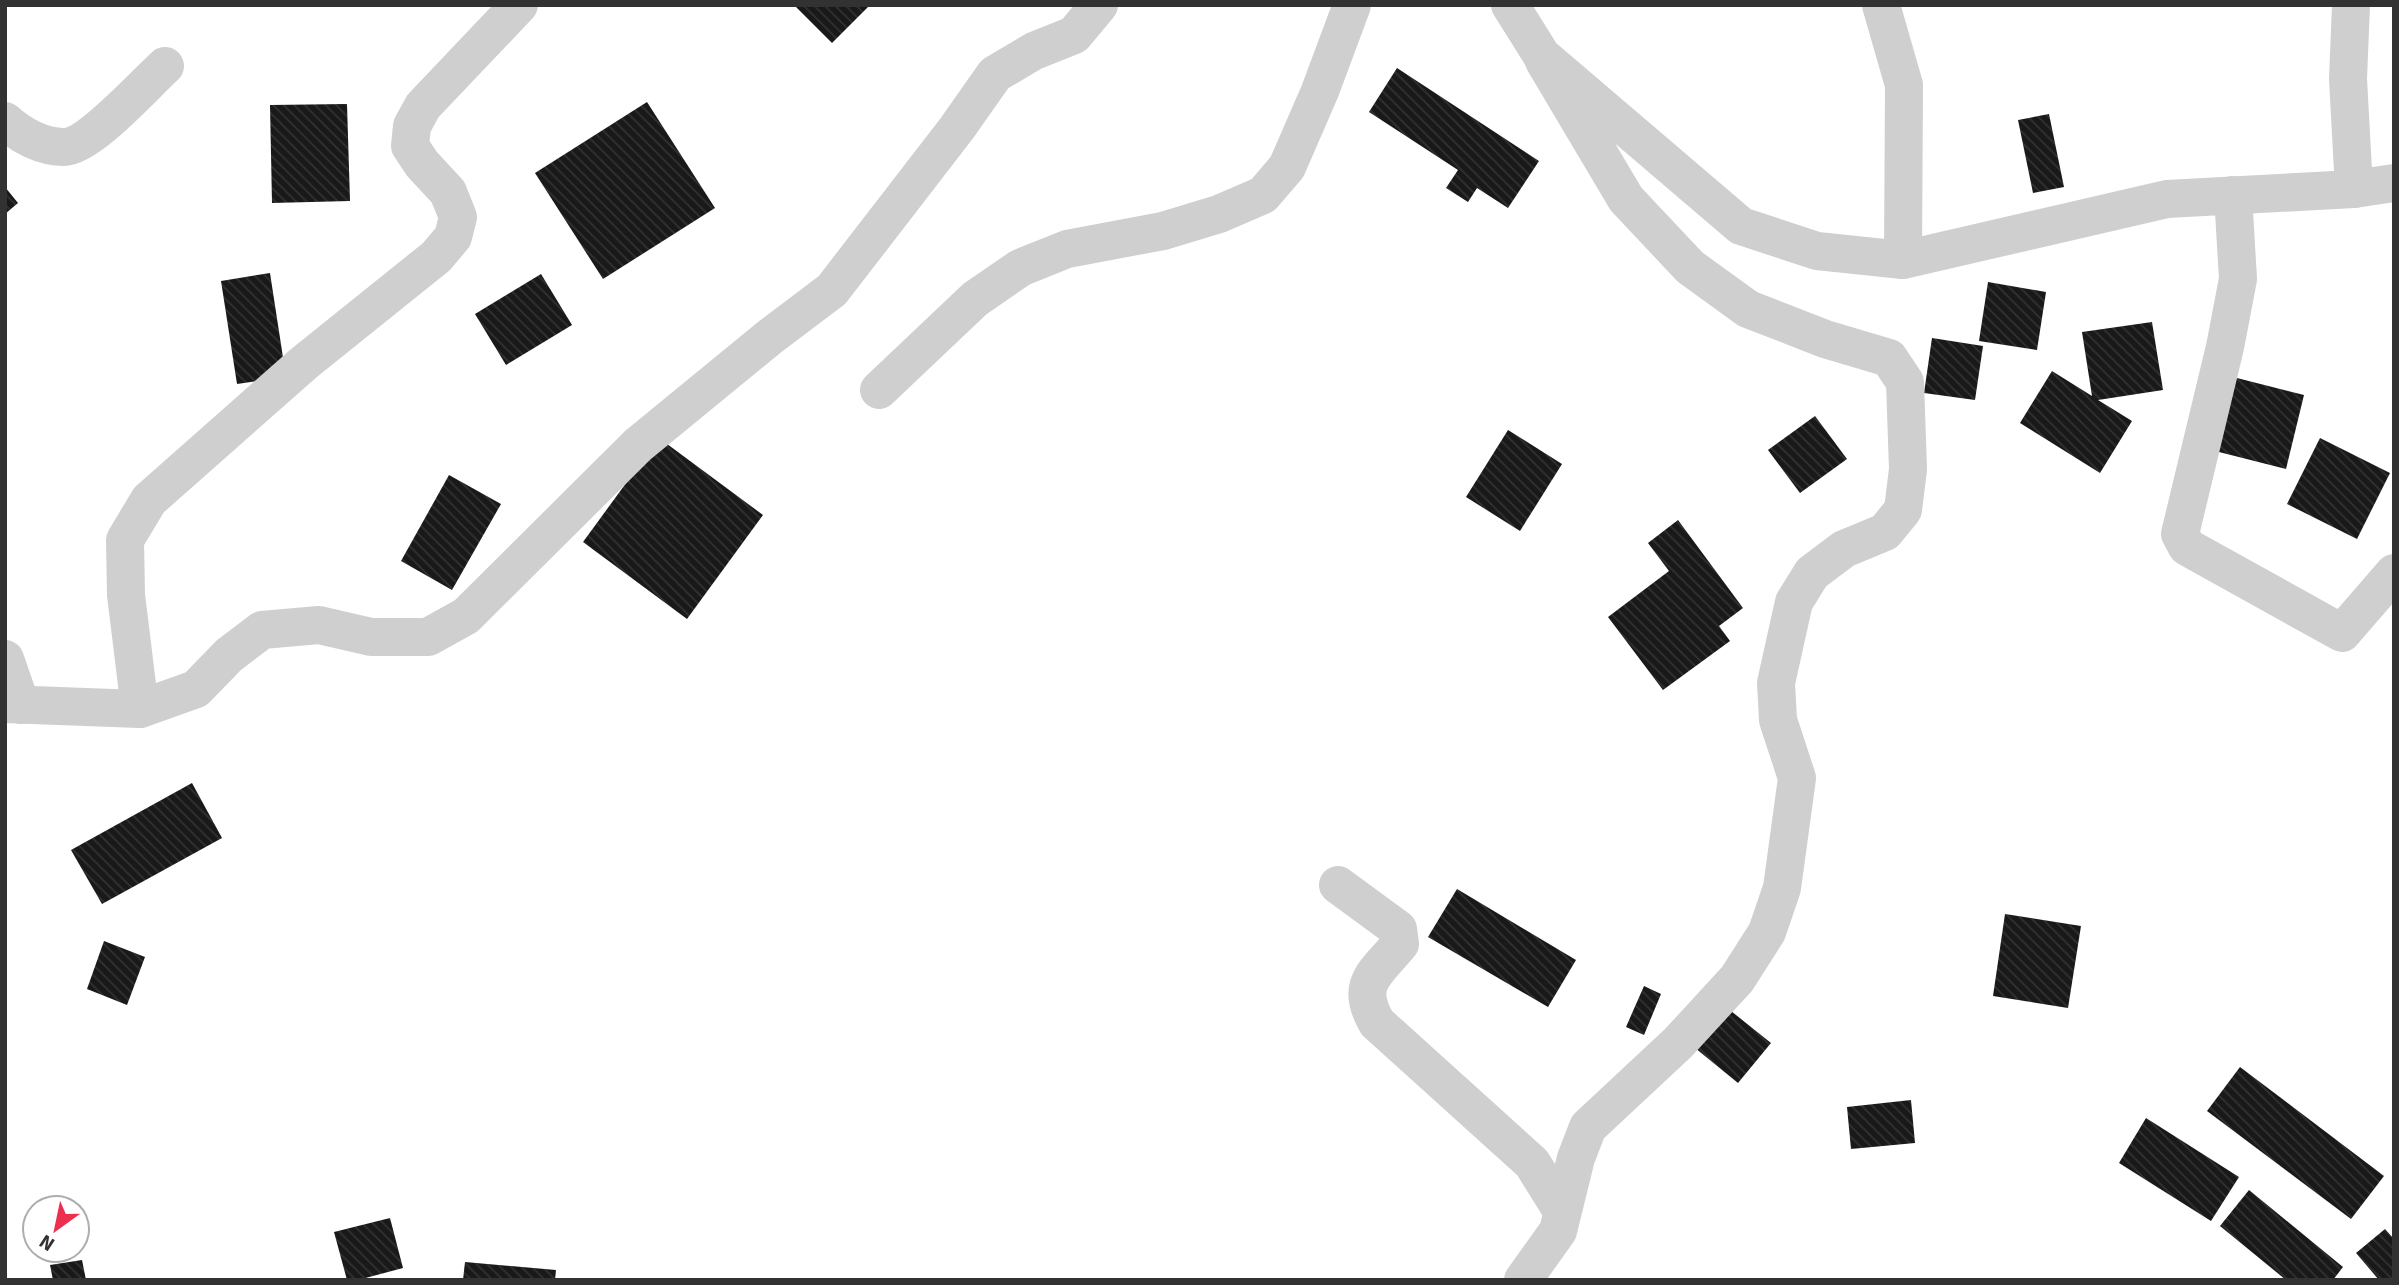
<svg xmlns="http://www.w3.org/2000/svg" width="2399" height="1285" font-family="Signika,sans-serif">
	<defs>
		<pattern id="building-back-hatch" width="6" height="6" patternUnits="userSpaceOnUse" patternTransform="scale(1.75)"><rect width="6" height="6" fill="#191919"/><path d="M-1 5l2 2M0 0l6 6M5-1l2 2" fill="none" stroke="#323232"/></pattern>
	</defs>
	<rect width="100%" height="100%" fill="#fff"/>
	<g fill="url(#building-back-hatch)">
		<path d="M794 5H870L832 43Z"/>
		<path d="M1397 68 1539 161 1508 208 1477 188 1468 202 1446 188 1458 170 1369 112Z"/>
		<path d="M647 102 715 208 603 279 535 173Z"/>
		<path d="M347 104 350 201 272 203 270 105Z"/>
		<path d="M2049 114 2064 187 2033 193 2018 120Z"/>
		<path d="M5 187 18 203 5 214Z"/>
		<path d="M270 273 286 377 237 384 221 281Z"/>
		<path d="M541 274 572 325 506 365 475 314Z"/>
		<path d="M1988 282 2046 292 2037 350 1979 341Z"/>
		<path d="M2152 322 2163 390 2098 400 2132 421 2100 473 2020 423 2052 371 2092 396 2082 332Z"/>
		<path d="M1932 338 1983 346 1975 400 1924 393Z"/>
		<path d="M2233 377 2304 395 2286 469 2215 451Z"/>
		<path d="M1815 416 1847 459 1800 493 1768 450Z"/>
		<path d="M1508 430 1562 464 1520 531 1466 497Z"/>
		<path d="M659 438 763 515 687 619 583 542Z"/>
		<path d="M2320 438 2390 473 2357 539 2287 504Z"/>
		<path d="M449 475 501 504 452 590 401 561Z"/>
		<path d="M1678 520 1743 608 1719 626 1730 641 1663 690 1608 617 1669 571 1648 543Z"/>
		<path d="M192 783 222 838 102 904 71 850Z"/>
		<path d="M1457 889 1576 960 1548 1007 1428 937Z"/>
		<path d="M2005 914 2081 926 2068 1008 1993 996Z"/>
		<path d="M104 941 145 957 127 1005 87 989Z"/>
		<path d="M1644 986 1661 994 1644 1035 1626 1027Z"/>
		<path d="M1721 1003 1771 1043 1738 1083 1689 1043Z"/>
		<path d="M2240 1067 2384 1176 2351 1219 2207 1111Z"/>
		<path d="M1911 1100 1915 1143 1851 1149 1847 1107Z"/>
		<path d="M2146 1118 2239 1177 2211 1221 2119 1163Z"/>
		<path d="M2249 1190 2343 1267 2333 1280H2286L2220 1226Z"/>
		<path d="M390 1218 403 1268 358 1280H347L334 1232Z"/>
		<path d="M2385 1229 2394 1239V1280H2379L2356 1253Z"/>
		<path d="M82 1260 86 1280H53L50 1265Z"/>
		<path d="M465 1262 556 1270 555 1280H463Z"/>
	</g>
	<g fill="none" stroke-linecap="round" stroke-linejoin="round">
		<g stroke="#cfcfcf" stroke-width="38">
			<path d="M1881 5 1904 85 1903 260"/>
			<path d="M2351 5 2348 79 2354 189"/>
			<path d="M5 121C20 135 42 147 64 147 89 147 145 84 165 66"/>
			<path d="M2233 195 2238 279 2225 347 2180 534 2187 547 2342 633 2394 573"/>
			<path d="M879 390 975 299 1020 268 1067 249 1163 231 1219 214 1263 195 1287 167 1320 91 1352 5"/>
			<path d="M5 659 21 705"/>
			<path d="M5 704 140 709 196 689 229 655 262 630 319 625 371 637H428L466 616 638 445 771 336 832 290 957 128 995 74 1034 51 1074 35 1099 5"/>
			<path d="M140 709 126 595 125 540 149 500 304 363 436 257 453 237 458 217 448 192 422 164 410 146 412 126 423 106 519 5"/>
			<path d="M1338 885 1398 929 1400 944C1376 973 1354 984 1377 1023L1532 1163 1562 1211"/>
			<path d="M1523 1280 1558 1231 1576 1158 1588 1127 1678 1043 1737 979 1767 932 1782 888 1797 778 1778 720 1776 683 1794 602 1812 573 1844 549 1885 532 1903 510 1908 469 1905 382 1889 358 1825 339 1748 309 1690 267 1626 199 1544 61"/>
		</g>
		<path stroke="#cfcfcf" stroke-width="38" d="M1510 5 1542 56 1741 226 1817 251 1903 260 2167 199 2354 189 2394 183"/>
	</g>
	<rect width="2399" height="1285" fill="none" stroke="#323232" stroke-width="14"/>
	<g transform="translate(56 1229) rotate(213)"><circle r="33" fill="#ffffff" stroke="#adadad" stroke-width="2"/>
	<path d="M0-5L12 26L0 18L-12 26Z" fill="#ed2f4f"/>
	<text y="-10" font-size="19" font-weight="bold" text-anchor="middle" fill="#323232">N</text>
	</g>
</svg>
